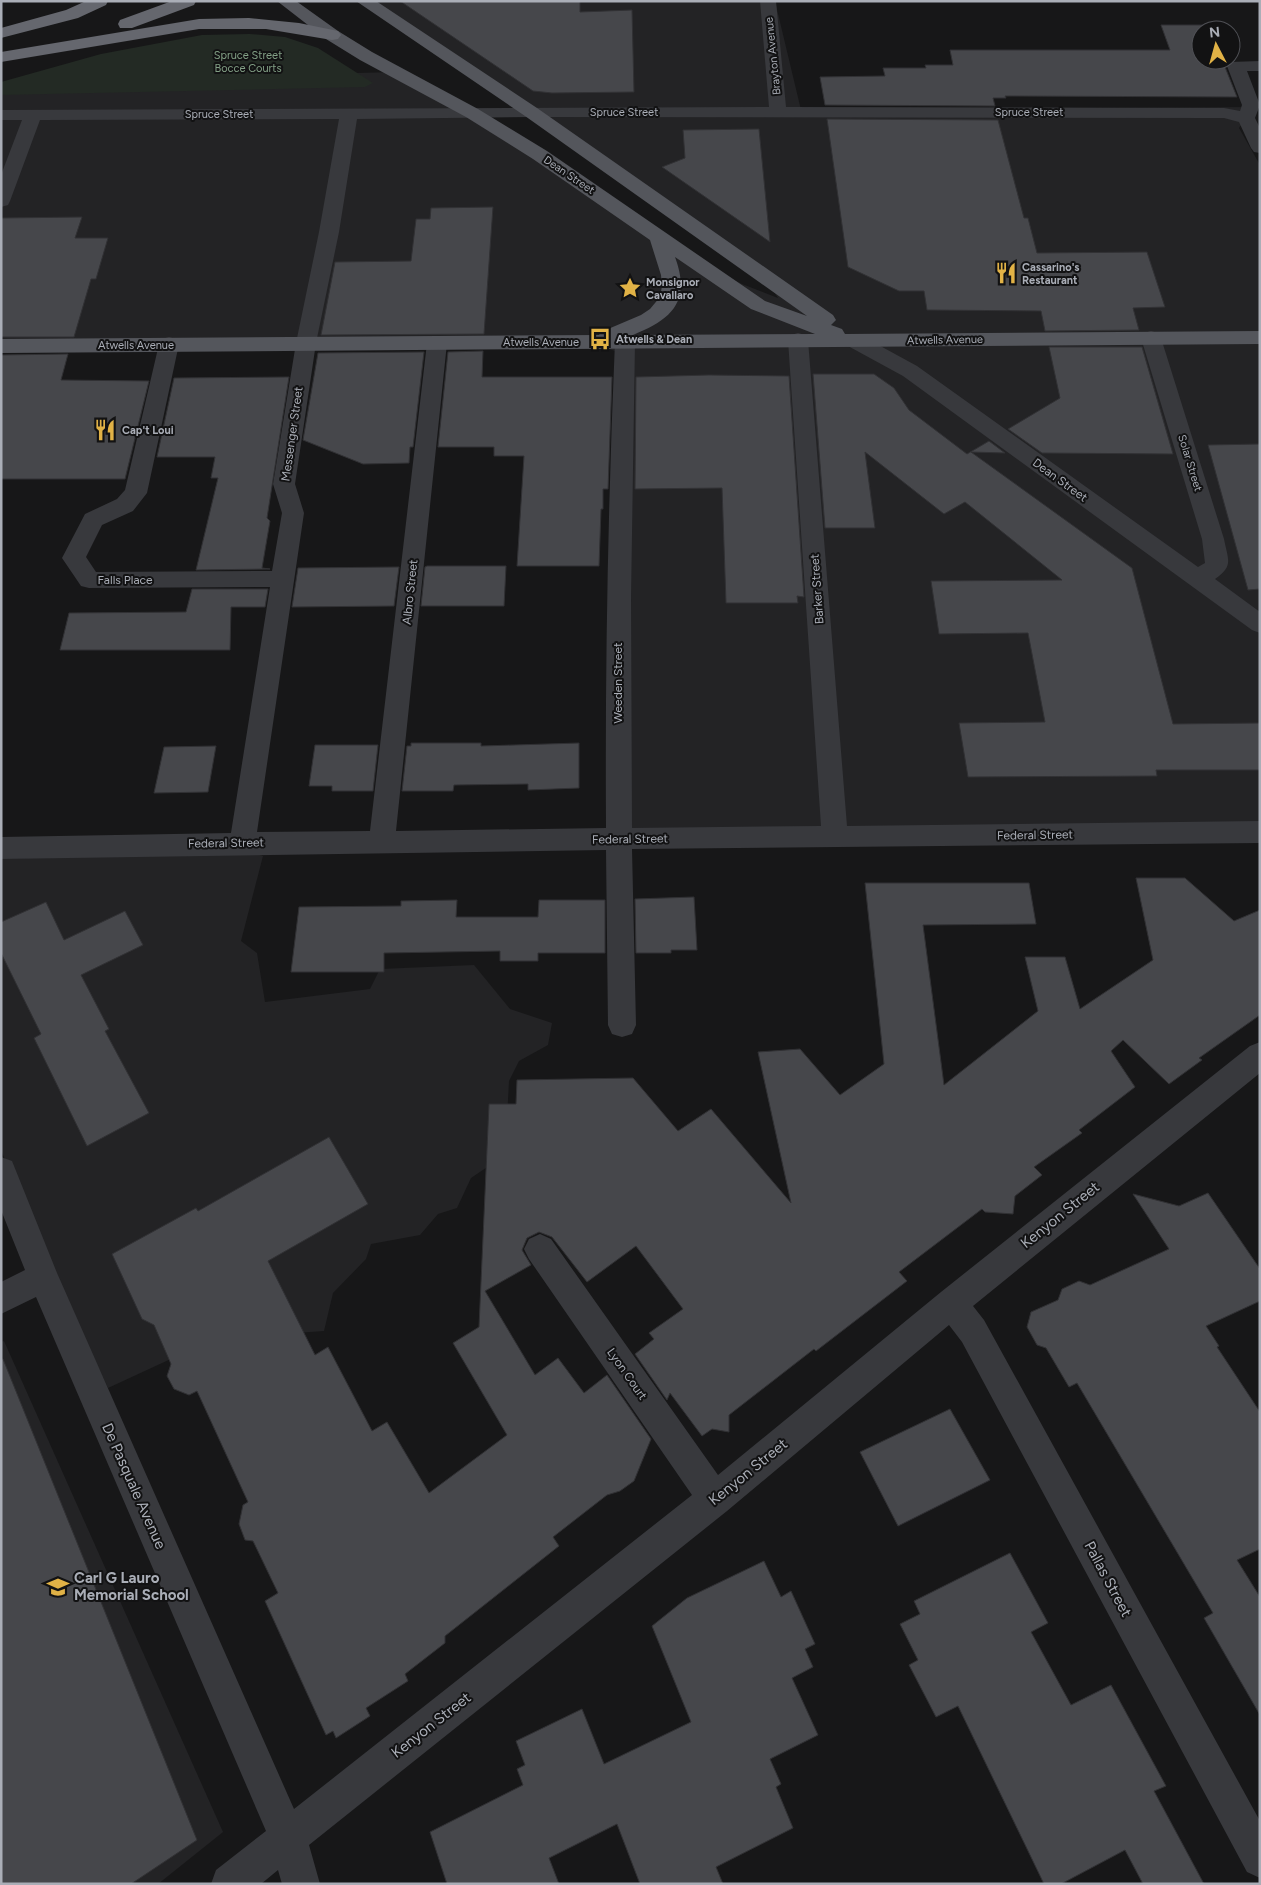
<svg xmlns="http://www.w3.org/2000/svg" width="1261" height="1885" font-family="Figtree,sans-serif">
	<rect width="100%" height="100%" fill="#171718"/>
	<g fill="#232325">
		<path d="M369 1H775L801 110 1253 107 1239 128 1260 165V837L631 845 615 351 603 347 1 352V82L397 72 482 123 660 243 742 284 778 298 773 290Z"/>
		<path d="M244 850 263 856 241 941 257 953 265 1002 370 989 380 969 474 965 510 1009 552 1023 548 1045 519 1061 509 1081 505 1155 471 1178 457 1208 438 1214 420 1235 371 1244 366 1259 333 1293 324 1331 214 1339 108 1388 51 1269 1 1150V859Z"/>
		<path d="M4 1341 223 1832 158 1884H1V1342Z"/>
	</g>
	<path fill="#232a24" d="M250 34 285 37 318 48 373 83 365 87 1 95V82L101 54 202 35Z"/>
	<g fill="#46474b" stroke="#313134">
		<path d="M400 1H580V12L632 10 634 92 552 93 533 91Z"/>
		<path d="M1161 25H1211L1213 30H1201V60H1225V67L1237 97 1005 96 1006 98H993L995 106 825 105 820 77 885 76 883 68H926L925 65H953L950 50H1170Z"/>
		<path d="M827 119 998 120 1024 218H1028L1037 253 1147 252 1165 307 1133 308 1139 330 1045 331 1041 311 927 310 924 291H899L848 267Z"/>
		<path d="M759 129 770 242 662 167 685 158 683 130Z"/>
		<path d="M493 207 484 334 321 335 335 262 411 261 416 219H430L431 208Z"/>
		<path d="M82 217 75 238H108L96 279H91L74 337H1V218Z"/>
		<path d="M1049 347H1142L1173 454 1042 453 1008 429 1060 398Z"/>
		<path d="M483 351 482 377H612L608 489H603V509H601L599 566H517L524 456H494V447H438L448 352Z"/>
		<path d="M424 352 413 447H410L409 463 363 464 303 440 318 353Z"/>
		<path d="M68 354 61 380 149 381 125 479H1V355Z"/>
		<path d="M813 374H874L894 388 909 410 967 454 989 441 1005 453 971 452 1132 568 1173 724 1260 723V770H1156L1157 776 968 777 959 723 1045 722 1028 633 939 634 931 581 1062 580 965 502 944 514 865 452 875 528H825Z"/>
		<path d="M709 375 789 376 804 597 797 596 798 603H726L722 488 635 489 636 377Z"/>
		<path d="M289 377 267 518 270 521 262 568 270 569 196 570 218 478H211L215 457H157L174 378Z"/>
		<path d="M1260 444V589L1248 590 1208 445Z"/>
		<path d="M427 566H506L504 606H421L425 567Z"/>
		<path d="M399 567 394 606 292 607 298 568Z"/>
		<path d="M192 589H268L265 607H231L230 650H60L69 613 186 612Z"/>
		<path d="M411 743H481V746L579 743V788L528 790V784L454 785 453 791H402L407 746H411Z"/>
		<path d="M315 745H378L373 791H332V786H309Z"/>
		<path d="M216 746 208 792 154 793 164 747Z"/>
		<path d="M1136 878H1185L1234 921 1260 910V1015L1199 1058 1202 1060 1169 1084 1123 1040 1111 1051 1135 1087 1079 1130 1082 1133 1034 1167 1042 1175 1015 1196 1013 1214 985 1212 982 1209 899 1272 907 1281 816 1351 814 1349 729 1415V1432L712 1429 702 1436 670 1393 667 1400 635 1354 654 1339 649 1333 683 1309 636 1246 587 1282 552 1237 539 1232 527 1238 522 1250 531 1265 485 1291 535 1375 558 1358 584 1393 607 1375 651 1439 634 1481 620 1491 607 1495 553 1537 559 1546 445 1636V1643L405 1674 408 1681 366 1708 370 1716 336 1738 333 1731 326 1735 265 1601 278 1593 253 1541 245 1540 239 1524 243 1505 248 1502 197 1391 189 1395 174 1389 167 1376 171 1364 154 1325 142 1319 112 1254 196 1208 198 1211 329 1137 368 1204 268 1261 315 1355 328 1347 372 1431 387 1422 429 1493 507 1435 453 1343 479 1327 489 1104H516L517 1080 633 1078 678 1131 711 1109 791 1203 758 1052 800 1049 840 1095 884 1064 865 883H1029L1036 924 923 925 944 1085 1038 1011 1025 957H1065L1080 1009 1153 960Z"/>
		<path d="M694 897 697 950H671V953H636L635 899Z"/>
		<path d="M457 900 456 917H538L539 900H605V953H538V961H500V951L384 953V972H291L299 907 401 906V901Z"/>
		<path d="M46 902 64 940 125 911 143 945 81 975 109 1029 105 1031 149 1113 87 1146 34 1038 41 1034 1 953V922Z"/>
		<path d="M1208 1193 1260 1269V1301L1206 1326 1219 1346 1217 1347 1260 1412V1549L1237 1560 1260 1597V1715L1204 1618 1213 1613 1077 1383 1069 1387 1046 1348 1037 1345 1027 1327 1031 1312 1058 1300 1062 1289 1079 1281 1090 1285 1169 1249 1133 1194 1179 1206Z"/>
		<path d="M1 1359H3L197 1840 131 1884H1Z"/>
		<path d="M950 1409 990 1480 898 1526 860 1452Z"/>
		<path d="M1010 1553 1048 1623 1031 1632 1071 1705 1111 1685 1166 1786 1154 1791 1204 1884H1143L1125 1850 1061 1884H1044L958 1706 936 1717 909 1665 918 1660 900 1624 920 1614 914 1601Z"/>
		<path d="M764 1561 781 1597 791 1591 815 1644 805 1649 813 1667 792 1678 818 1735 770 1759 781 1784 776 1787 793 1828 716 1867 723 1884H640L617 1824 549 1858 559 1884H447L430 1832 523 1785 517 1769 525 1765 516 1741 582 1709 604 1764 691 1722 652 1626 687 1598Z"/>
	</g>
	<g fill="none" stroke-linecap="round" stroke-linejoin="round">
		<g fill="#38393d" fill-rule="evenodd">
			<path d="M760 1H776L786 107 1224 108 1240 111 1242 105 1227 66 1230 62 1260 61V71H1247L1260 105 1255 118 1260 128V153L1254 152 1251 148 1239 122 1224 118 531 117 357 119 339 232 316 343 295 484 304 513 257 832 370 831 427 343 430 338 437 336 444 338 447 343 396 831 606 828C605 666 608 503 615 341L618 336 625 334 632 336 635 341 631 598 632 828 821 826 788 340 791 335 798 333 805 335 808 340 847 826 1260 821V843L632 849 636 1025 632 1034 622 1037 612 1034 608 1025 606 850 1 859V837L231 833 270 587 89 588 81 586 62 558 85 514 117 499 125 490 159 344 162 339 169 337 176 339 179 344 147 493 133 511 102 525 86 557 96 572 272 571 282 513 273 484 296 343 319 232 339 119 40 120 10 201 8 205 1 207V175L22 120H1V110L769 107Z"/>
			<path d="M1151 331 1158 333 1161 338 1224 539C1228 560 1234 566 1215 579L1260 612V633L1252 630 903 376 848 346 845 341 848 336 855 334 862 336 917 366 1198 567 1205 563 1202 539 1141 338 1144 333Z"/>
			<path d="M1260 1042V1073L973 1306 984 1320 1260 1821V1878L1247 1872 962 1342 949 1325 727 1511 309 1845 320 1884H282L278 1870 261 1884H211L216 1870 266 1831 36 1297 1 1314V1282L25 1270 1 1210V1157L12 1161 57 1273 294 1809 692 1495 529 1259 524 1249 529 1239 540 1234 551 1239 718 1475 941 1292 1250 1046Z"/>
		</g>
		<path fill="#54565c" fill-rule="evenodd" d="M277 1H296L338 31 372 52 478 109 547 151 765 301 807 316 525 116 356 1H376L537 108 833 315 836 320 831 325 842 329 845 334 1260 331V344L1 353V339L599 335 601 332 641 315 650 309 660 297 662 286 661 275 650 240 533 159 466 117 360 60 326 39ZM675 257 751 309 815 334 633 335C673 319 691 301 675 257Z"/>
		<g fill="#65676e" fill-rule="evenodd">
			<path d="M86 1H108L106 5 78 18 1 38V28L66 10Z"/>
			<path d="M172 1H196L194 5 132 28H120L118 24 120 20Z"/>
			<path d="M249 18 299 23 338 31 341 35 338 39 332 40 266 29H199L1 62V52L199 19Z"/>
		</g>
	</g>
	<defs>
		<g id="restaurant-bare" transform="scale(1.725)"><path d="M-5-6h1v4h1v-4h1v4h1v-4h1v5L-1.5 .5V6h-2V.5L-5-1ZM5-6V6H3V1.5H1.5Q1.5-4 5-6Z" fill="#e1b246" stroke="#121213" stroke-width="2.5" paint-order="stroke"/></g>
		<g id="sight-bare" transform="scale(1.725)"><path d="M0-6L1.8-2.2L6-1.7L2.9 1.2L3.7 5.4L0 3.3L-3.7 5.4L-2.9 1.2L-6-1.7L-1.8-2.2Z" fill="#e1b246" stroke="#121213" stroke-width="2.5" paint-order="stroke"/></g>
		<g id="bus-bare" transform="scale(1.725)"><path d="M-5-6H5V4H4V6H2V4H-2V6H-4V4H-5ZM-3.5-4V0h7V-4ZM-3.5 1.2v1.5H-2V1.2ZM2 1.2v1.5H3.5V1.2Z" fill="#e1b246" stroke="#121213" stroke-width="2.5" paint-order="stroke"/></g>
		<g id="school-bare" transform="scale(1.725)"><path d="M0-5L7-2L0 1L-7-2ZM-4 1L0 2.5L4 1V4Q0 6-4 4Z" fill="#e1b246" stroke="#121213" stroke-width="2.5" paint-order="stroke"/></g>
	</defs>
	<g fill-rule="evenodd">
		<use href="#restaurant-bare" x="1006" y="273"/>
		<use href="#sight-bare" x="630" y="288"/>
		<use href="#bus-bare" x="600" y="339"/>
		<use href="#restaurant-bare" x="105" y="430"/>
		<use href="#school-bare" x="58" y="1587"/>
	</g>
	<g text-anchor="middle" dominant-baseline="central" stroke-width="4" stroke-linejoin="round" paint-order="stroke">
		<g font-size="11" fill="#83a086" stroke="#121213">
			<text x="248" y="55">Spruce Street<tspan x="248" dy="13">Bocce Courts</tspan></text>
		</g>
		<g font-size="11" fill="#aaaeb7" stroke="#121213">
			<text transform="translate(773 56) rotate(-96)">Brayton Avenue</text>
			<text x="624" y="112">Spruce Street</text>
			<text x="1029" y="112">Spruce Street</text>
			<text x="219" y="114">Spruce Street</text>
			<text transform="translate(569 175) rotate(34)">Dean Street</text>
			<text transform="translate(945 340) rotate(-1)">Atwells Avenue</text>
			<text x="541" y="342">Atwells Avenue</text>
			<text x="136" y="345">Atwells Avenue</text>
			<text transform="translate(1190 463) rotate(73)">Solar Street</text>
		</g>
		<g font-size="11" font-weight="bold" fill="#aaaeb7" stroke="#121213" text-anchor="start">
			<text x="1022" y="267">Cassarino's<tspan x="1022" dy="13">Restaurant</tspan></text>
			<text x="646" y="282">Monsignor<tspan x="646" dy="13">Cavallaro</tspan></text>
			<text x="616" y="339">Atwells &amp; Dean</text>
			<text x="122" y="430">Cap't Loui</text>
		</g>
		<g font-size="12" fill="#aaaeb7" stroke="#121213">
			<text transform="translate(292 434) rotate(-82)">Messenger Street</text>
			<text transform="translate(1060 480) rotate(36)">Dean Street</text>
			<text x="125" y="580">Falls Place</text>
			<text transform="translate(817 589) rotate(-94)">Barker Street</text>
			<text transform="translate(410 592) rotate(-84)">Albro Street</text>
			<text transform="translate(618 683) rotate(-90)">Weeden Street</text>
			<text transform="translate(1035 835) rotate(-1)">Federal Street</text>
			<text transform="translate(630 839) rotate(-1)">Federal Street</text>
			<text transform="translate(226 843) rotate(-1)">Federal Street</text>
			<text transform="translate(627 1374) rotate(55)">Lyon Court</text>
		</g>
		<g font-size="15" fill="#aaaeb7" stroke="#121213">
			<text transform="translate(1060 1215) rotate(-39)">Kenyon Street</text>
			<text transform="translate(748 1472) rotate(-39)">Kenyon Street</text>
			<text transform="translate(134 1486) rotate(66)">De Pasquale Avenue</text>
			<text transform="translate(1108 1579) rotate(62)">Pallas Street</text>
			<text transform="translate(431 1725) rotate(-38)">Kenyon Street</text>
		</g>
		<g font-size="15" font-weight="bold" fill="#aaaeb7" stroke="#121213" text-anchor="start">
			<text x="74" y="1578">Carl G Lauro<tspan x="74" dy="17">Memorial School</tspan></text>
		</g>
	</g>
	<rect width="1261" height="1885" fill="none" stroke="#aaaeb7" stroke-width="5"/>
	<g transform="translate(1216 45) rotate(354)"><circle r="24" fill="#121213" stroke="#4f5055"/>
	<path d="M0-4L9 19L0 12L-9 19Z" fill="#e1b246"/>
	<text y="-8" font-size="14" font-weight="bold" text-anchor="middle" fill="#aaaeb7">N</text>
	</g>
</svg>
